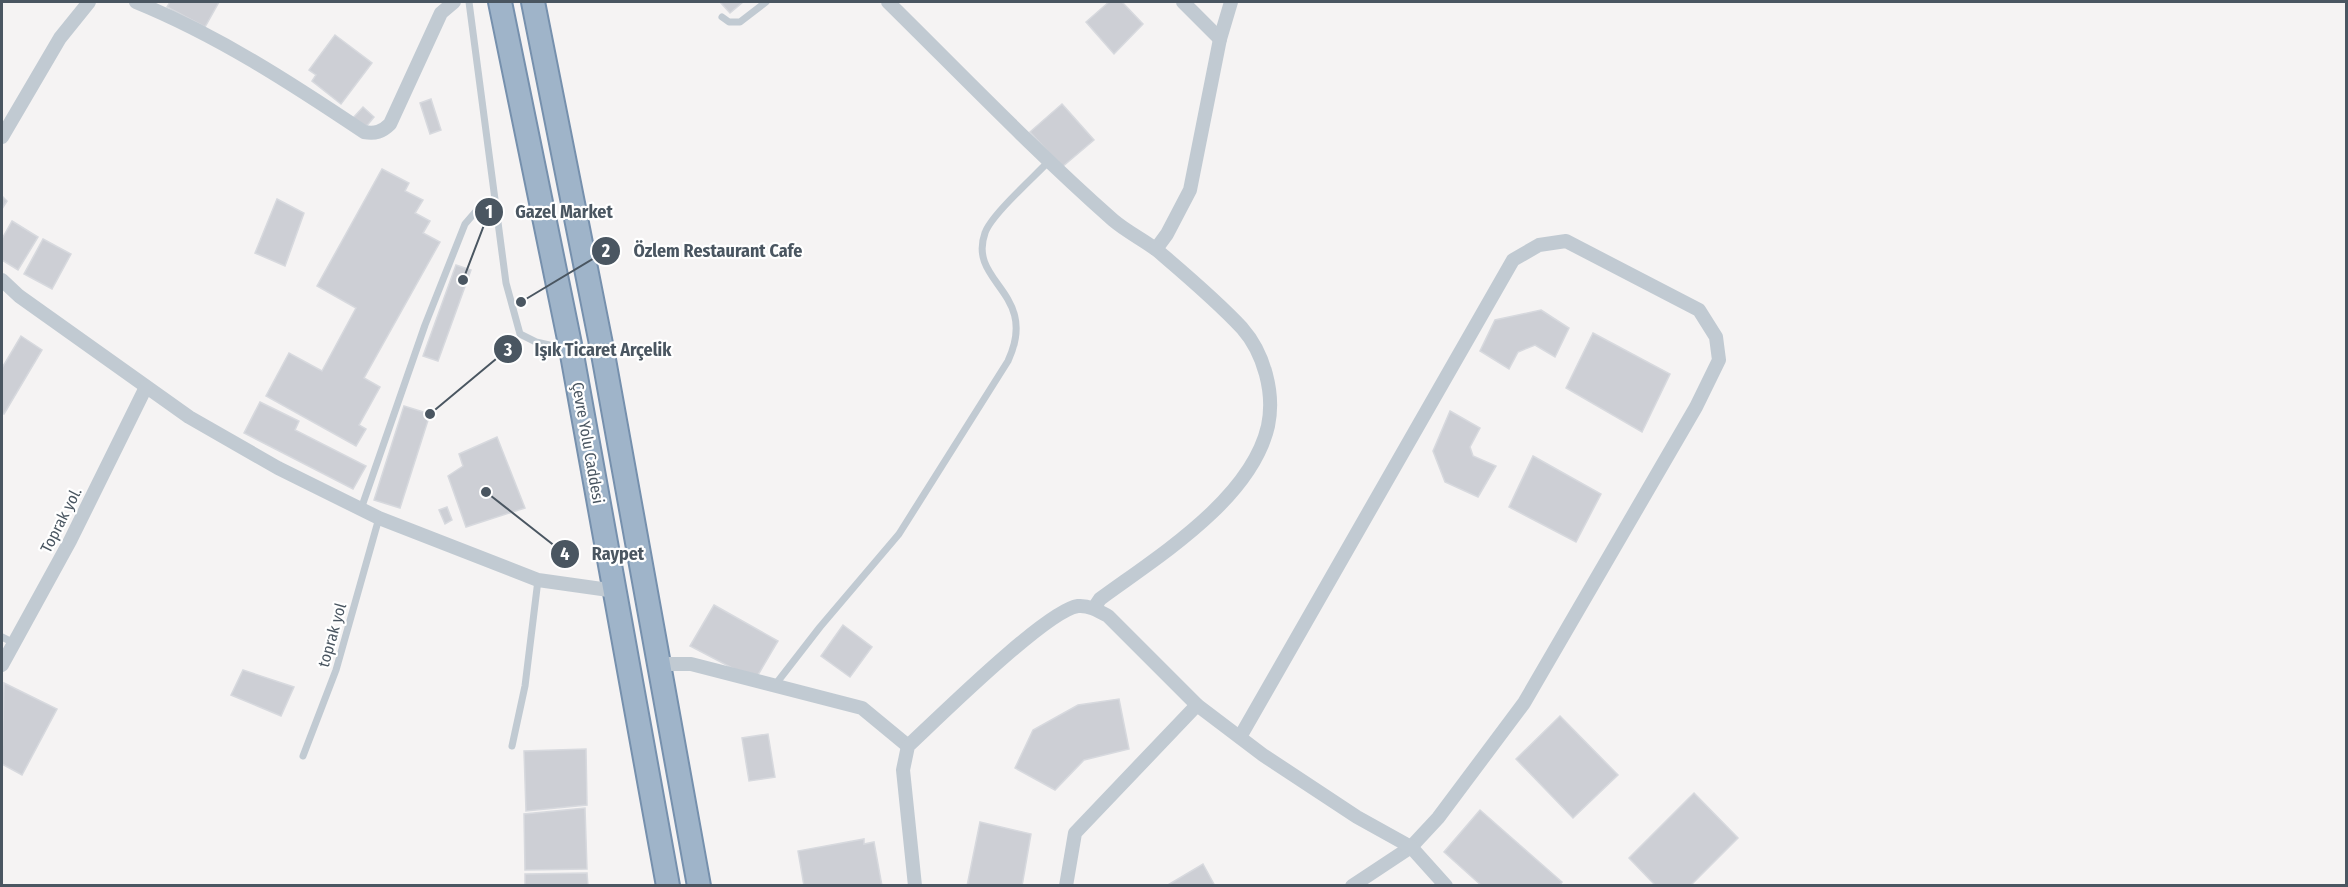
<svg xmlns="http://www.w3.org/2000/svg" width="2348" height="887" font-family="'Fira Sans Condensed',sans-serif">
	<rect width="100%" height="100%" fill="#f5f3f3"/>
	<g fill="#cdcfd5" stroke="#d7d9de" stroke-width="1.5">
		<path d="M170 2H219L205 27 167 7Z"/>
		<path d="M720 2H743L730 13Z"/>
		<path d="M1109 2H1122L1143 24 1114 54 1086 22Z"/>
		<path d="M335 35 372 63 341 104 312 81 316 75 309 70Z"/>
		<path d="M431 99 441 130 430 134 420 103Z"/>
		<path d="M1062 104 1094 140 1062 167 1030 132Z"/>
		<path d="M363 107 374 117 365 128 353 118Z"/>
		<path d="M382 169 409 183 405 191 423 200 415 213 430 221 423 233 440 242 364 378 380 387 359 425 366 429 356 446 266 396 289 353 322 371 356 308 317 286Z"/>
		<path d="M2 196 7 201 2 209Z"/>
		<path d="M277 199 304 213 285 266 255 253Z"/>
		<path d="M12 221 38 237 18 270 2 260V239Z"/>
		<path d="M43 239 71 254 52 289 24 274Z"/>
		<path d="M456 265 471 270 438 361 423 356Z"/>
		<path d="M1541 310 1569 328 1555 357 1535 345 1518 352 1509 369 1480 351 1495 320Z"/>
		<path d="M1593 333 1670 374 1642 432 1566 388Z"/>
		<path d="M21 336 42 350 4 414 2 413V368Z"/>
		<path d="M260 402 299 421 295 430 366 466 353 489 244 433Z"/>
		<path d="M404 406 430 414 400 508 374 500Z"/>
		<path d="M1450 411 1480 428 1470 447 1473 456 1496 466 1478 497 1445 482 1433 451Z"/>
		<path d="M497 437 525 508 466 527 448 476 463 466 459 454Z"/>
		<path d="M1533 456 1601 494 1576 542 1509 507Z"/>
		<path d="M447 507 452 520 445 524 439 510Z"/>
		<path d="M714 605 778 641 755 680 690 646Z"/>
		<path d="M843 625 872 647 850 677 821 656Z"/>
		<path d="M243 670 294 687 281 716 231 695Z"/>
		<path d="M4 683 57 709 22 775 2 764Z"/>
		<path d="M1119 699 1129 749 1084 760 1055 790 1015 768 1033 730 1078 705Z"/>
		<path d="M1560 716 1618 775 1573 818 1516 759Z"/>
		<path d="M768 734 775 777 749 781 742 738Z"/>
		<path d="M586 749 587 805 526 811 524 751Z"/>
		<path d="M1694 793 1738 838 1690 886H1656L1629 858Z"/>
		<path d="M585 808 587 869 525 870 524 814Z"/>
		<path d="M1480 810 1562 882 1559 886H1482L1444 852Z"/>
		<path d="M980 822 1031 834 1022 886H967Z"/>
		<path d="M864 839V844L874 842 882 886H804L798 851Z"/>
		<path d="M1203 864 1215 886H1166Z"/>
		<path d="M587 873 588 886H525V874Z"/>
	</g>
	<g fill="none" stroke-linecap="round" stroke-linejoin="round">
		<g stroke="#7690ad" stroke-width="26">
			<g id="trunk">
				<path d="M500 2 571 349 668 886"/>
				<path d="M533 2 603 354 699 886"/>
			</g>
		</g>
		<g stroke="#c1cad2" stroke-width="7">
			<path d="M469 2 506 283 520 334 536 342 567 349"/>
			<path d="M722 17 729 22H740L766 2"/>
			<path d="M361 509 425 325 465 224 477 210 496 203"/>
			<path d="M2 637 14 643"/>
			<path d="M775 685 820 627 899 534 1008 361C1040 292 967 283 985 233 991 215 1034 177 1049 161"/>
			<path d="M512 746 525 686 538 580"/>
			<path d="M303 756 336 670 379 518"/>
		</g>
		<g stroke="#c1cad2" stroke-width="14">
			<path d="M136 2C217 35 291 83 364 132 375 134 382 132 390 124L441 13 454 2"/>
			<path d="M888 2C962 75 1035 151 1113 220 1127 232 1144 240 1158 251 1186 275 1217 301 1242 328 1264 353 1275 393 1268 426 1251 500 1157 557 1100 599L1094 608"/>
			<path d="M1183 2 1220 39"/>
			<path d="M2 137 60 38 89 2"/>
			<path d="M1156 249 1167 234 1190 190 1220 39 1231 2"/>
			<path d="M2 280 19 296 189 417 278 468 379 518 538 580 616 591"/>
			<path d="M660 664H691L862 708 908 746"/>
			<path d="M2 665 70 541 146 387"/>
			<path d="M1240 737 1513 260 1539 245 1566 241 1699 310 1716 337 1719 360 1696 407 1524 703 1438 818 1411 847 1352 886"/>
			<path d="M915 886 903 770 908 746C937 719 1047 610 1078 606 1089 605 1099 611 1108 616L1197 705 1263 755 1357 817 1411 847 1446 886"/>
			<path d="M1066 886 1075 833 1197 705"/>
		</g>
		<use href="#trunk" stroke="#9fb4c9" stroke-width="22"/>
	</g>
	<g text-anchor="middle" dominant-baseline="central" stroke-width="4.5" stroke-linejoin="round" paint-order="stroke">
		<g font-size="16" fill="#4a5661" stroke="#fff">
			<text transform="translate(588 443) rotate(80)">Çevre Yolu Caddesi</text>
			<text transform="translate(61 520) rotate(-63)">Toprak yol.</text>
			<text transform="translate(332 635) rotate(-74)">toprak yol</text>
		</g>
	</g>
	<path fill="none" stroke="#4a5661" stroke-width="2" d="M463 280L489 212M521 302L606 251M430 414L508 349M486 492L565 554"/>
	<g fill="#4a5661" stroke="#fff" stroke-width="2">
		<circle cx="463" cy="280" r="6"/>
		<circle cx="521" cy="302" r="6"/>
		<circle cx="430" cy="414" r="6"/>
		<circle cx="486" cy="492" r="6"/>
		<circle cx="489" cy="212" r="15"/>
		<circle cx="606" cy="251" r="15"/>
		<circle cx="508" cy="349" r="15"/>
		<circle cx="565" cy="554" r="15"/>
	</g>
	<g font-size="18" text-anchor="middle" font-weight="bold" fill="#fff">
		<text x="489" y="218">1</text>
		<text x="606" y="257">2</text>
		<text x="508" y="356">3</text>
		<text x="565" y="560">4</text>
	</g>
	<g font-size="18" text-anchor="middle" font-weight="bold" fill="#4a5661" stroke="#fff" stroke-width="4.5" stroke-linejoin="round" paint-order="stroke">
		<text x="564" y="218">Gazel Market</text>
		<text x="718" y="257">Özlem Restaurant Cafe</text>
		<text x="603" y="356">Işık Ticaret Arçelik</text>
		<text x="618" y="560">Raypet</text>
	</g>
	<rect width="2348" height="887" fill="none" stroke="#4a5661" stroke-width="6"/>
</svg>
